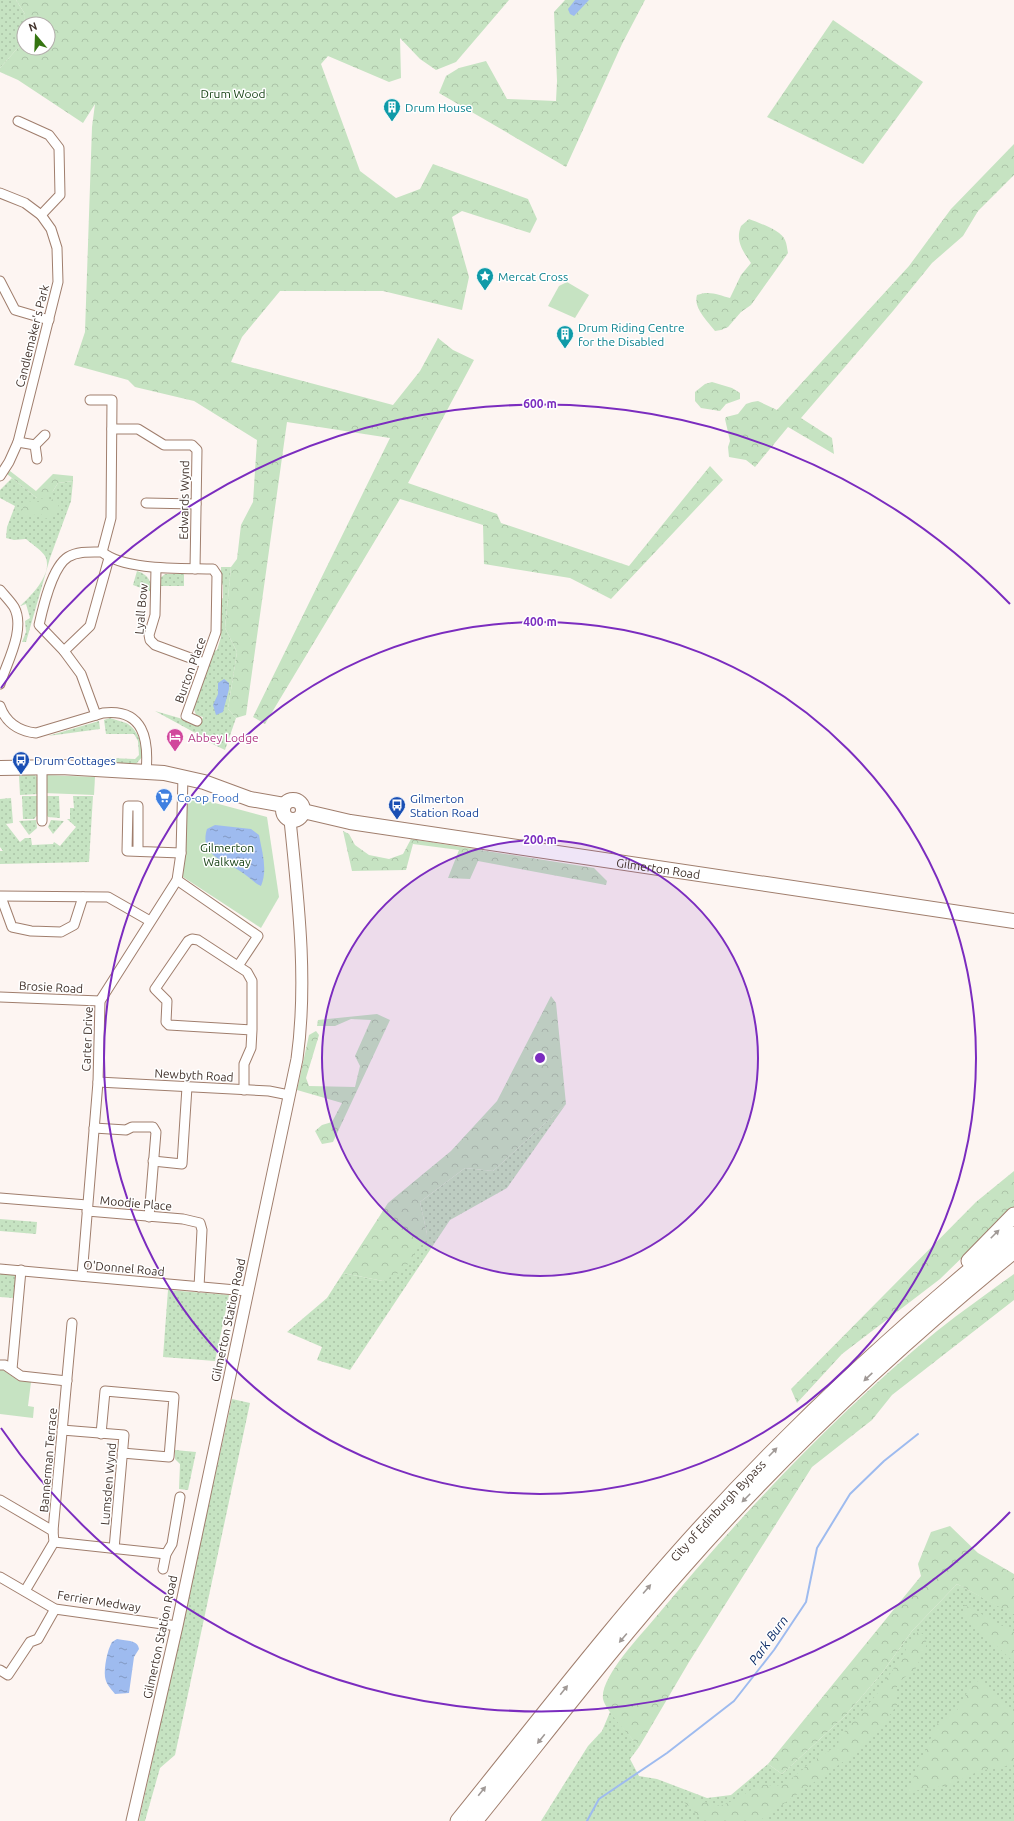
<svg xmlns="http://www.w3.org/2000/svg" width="1014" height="1821" font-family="Ubuntu,sans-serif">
	<defs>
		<pattern id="grass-dots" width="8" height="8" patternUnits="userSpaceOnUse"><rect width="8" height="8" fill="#c6e3c2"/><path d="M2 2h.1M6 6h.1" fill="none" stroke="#abc3a7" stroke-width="1.8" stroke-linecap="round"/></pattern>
		<pattern id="forest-crowns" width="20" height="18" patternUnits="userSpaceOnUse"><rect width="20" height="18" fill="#c6e3c2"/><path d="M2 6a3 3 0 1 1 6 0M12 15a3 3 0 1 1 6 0" fill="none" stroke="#abc3a7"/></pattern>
		<pattern id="water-ripples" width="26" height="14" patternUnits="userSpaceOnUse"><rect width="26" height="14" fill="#9ebbef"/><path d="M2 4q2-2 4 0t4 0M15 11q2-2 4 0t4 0" fill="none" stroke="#8299c2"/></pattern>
	</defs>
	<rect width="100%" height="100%" fill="#fdf5f2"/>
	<g fill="url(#grass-dots)">
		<path d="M0 0H16L25 14 24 41 0 68Z"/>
		<path d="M12 478 37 498 53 491 58 483 73 481 71 501 50 558 26 642H22L26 632 25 621 30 618 26 604 20 606C31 596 54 573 45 556 41 550 32 544 26 539L14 540 6 538 7 527 15 506 0 498V490Z"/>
		<path d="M221 567H231L225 628 237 652 228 709 236 718 225 750 198 737 199 735 155 711 200 724 203 717 196 715 193 706 213 651 217 650 221 637 219 630 220 601 223 598V585L221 583Z"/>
		<path d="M137 571C149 575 151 581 152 592L133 585Z"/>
		<path d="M165 574H184V586H159V579Z"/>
		<path d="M110 718C115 720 121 721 126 723 137 728 143 745 143 756L136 764 109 763V758L135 759 139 755 138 741 134 734H106L104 720Z"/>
		<path d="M99 721 100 729 48 736Z"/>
		<path d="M34 774 38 778V794L20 795 19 776Z"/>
		<path d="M22 796H40V812L34 819H23Z"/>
		<path d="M45 796H59L60 818 48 817 45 812Z"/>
		<path d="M73 796H93L89 862 0 864V851H3L0 847V799L11 798 13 823 6 824 20 842 25 838H31L32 845 53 844 54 842 60 846 76 827 67 819H70V808H74Z"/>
		<path d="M36 820 37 828 29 835 19 821Z"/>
		<path d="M51 820 64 821 53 834 48 827Z"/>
		<path d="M566 1104 507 1188 450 1220 350 1370 317 1360 322 1347 287 1332 327 1298 343 1273 383 1281 427 1234 420 1202 465 1168 493 1171Z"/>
		<path d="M0 1219 37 1222 36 1234 0 1231Z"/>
		<path d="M0 1272 17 1273 14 1298 0 1297Z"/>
		<path d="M168 1290 229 1295 215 1361 163 1357Z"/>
		<path d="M232 1399 250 1403 175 1755 160 1768 145 1821H139Z"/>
		<path d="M175 1450 196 1452 188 1490 179 1489 180 1464 175 1459Z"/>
		<path d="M957 1584 1014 1614V1821H541L588 1746 602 1731 610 1712 639 1747 630 1759 639 1776 657 1779 707 1798 731 1795 768 1764 782 1774 845 1716 882 1673 912 1631Z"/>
	</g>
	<g fill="url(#forest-crowns)">
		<path d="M16 0H509L456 62 436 70 420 59 400 38 401 78 389 82 328 56 321 64 360 171 396 198 420 189 433 164 528 199 537 219 530 233 462 211 452 217 469 277 462 310 383 291H280L242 337 231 362 393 405 420 371 438 338 453 350 474 360 408 483 497 514 501 523 629 566 710 466 723 480 611 599 570 578 484 564 483 525 400 499 265 724 253 717 390 438 287 422 246 715 236 718 228 709 237 652 225 628 231 567 237 559 241 525 253 502 257 440 194 401 135 387 128 380 74 365 85 332 92 127 95 104 83 123 18 80 0 72V68L24 41V48H48V24H24L25 14Z"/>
		<path d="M565 0H645L622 44 566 167 439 93 446 76 459 68 486 61 507 99 556 101 557 81 554 12Z"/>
		<path d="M833 20 923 82 863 164 767 117Z"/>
		<path d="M1014 144V175L978 211 963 236 932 263 893 311 801 418 832 438 834 454 788 427 755 467 746 460 729 457 728 447 730 441 725 419 726 417 738 414 746 404 752 402 758 401 777 410 909 266 951 209Z"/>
		<path d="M749 219C759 223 781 230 785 240 787 244 787 249 788 253L751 305 741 312 728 327 721 330 715 331C707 320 693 308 697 295 709 290 719 295 730 298L741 275 751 263C743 251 735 241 741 226Z"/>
		<path d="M712 382 732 388 740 393V399L726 404 720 411 701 408 695 401V392L705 384Z"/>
		<path d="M10 471 36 491 53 474 73 476V481L58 483 48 499 37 498 7 474Z"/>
		<path d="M56 499 60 510 51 517 44 519 41 514 33 515 26 518 20 514 26 501 40 502Z"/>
		<path d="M343 831 349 834 355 845 369 855 389 859 403 854 411 839 594 868 607 881 606 885 478 861 470 879 448 878 459 850 413 844 406 870 352 871Z"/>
		<path d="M551 996 556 1003 566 1104 493 1171 465 1168 420 1202 427 1234 404 1270 383 1281 343 1273 388 1203 451 1151 497 1101Z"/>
		<path d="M377 1014 390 1020 333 1142 322 1144 315 1131 322 1125 332 1122 342 1103 297 1090 309 1035 316 1031 319 1035 306 1078 309 1086 355 1087 360 1066 355 1056 371 1020 351 1019 335 1026H317L318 1020Z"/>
		<path d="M1014 1171V1207L940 1279 842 1354 797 1403 791 1389 976 1202Z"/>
		<path d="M1014 1274V1300L892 1395 872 1420 812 1467 689 1662 639 1747C631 1737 605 1710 603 1699 600 1677 641 1635 655 1618 741 1515 833 1416 937 1331 962 1311 988 1293 1014 1274Z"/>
		<path d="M950 1526 978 1553 1014 1574V1615L957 1584 912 1631 882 1673 845 1716 782 1774 768 1764 921 1576 918 1564 931 1532Z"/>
		<path d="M963 1604 1014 1632V1662L965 1617 963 1612Z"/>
		<path d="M918 1631 924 1635 927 1644 916 1668 910 1677H905C894 1687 895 1691 897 1705L884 1723 857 1752 759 1821H703L684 1802 693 1799 720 1806 737 1799 760 1784 776 1786 786 1783 810 1763 835 1747 845 1731 877 1694Z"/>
		<path d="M983 1680 999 1701 1014 1716V1762L1006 1766 979 1771 950 1785 907 1792 937 1724C943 1719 949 1716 955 1712 963 1705 967 1693 970 1683Z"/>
	</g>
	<g fill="#c6e3c2">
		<path d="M567 282 589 295 575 318 548 306 559 286Z"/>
		<path d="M46 775 95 777 94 795 44 793Z"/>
		<path d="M185 795 267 817 279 897 261 928 183 877Z"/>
		<path d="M0 1370H3L19 1381 31 1382 28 1406 34 1407 33 1418 0 1414Z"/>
	</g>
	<g fill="url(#water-ripples)">
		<path d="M575 0H589L574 16 570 14 568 9Z"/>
		<path d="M224 679 229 683V689L223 712 216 715 213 705 218 694V683Z"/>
		<path d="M215 825 251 829 259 835C262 852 268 869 261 886 254 883 247 875 240 871 223 860 199 855 207 829Z"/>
		<path d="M117 1639C124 1641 138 1639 139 1649L134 1657 129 1693 115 1694C111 1689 106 1684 105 1677 104 1667 107 1651 112 1642Z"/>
	</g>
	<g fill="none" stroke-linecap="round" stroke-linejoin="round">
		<path stroke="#9ebbef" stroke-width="2" d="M587 1821 599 1799 667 1753 734 1701 774 1650 806 1602 817 1548 850 1494 884 1461 918 1434"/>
		<g stroke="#a07e6d" stroke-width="11">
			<g id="minor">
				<path d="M18 121 49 135 59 148 60 195 41 215"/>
				<path d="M0 193 25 203 41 215 51 229 57 248 58 282 18 442 9 462 0 476"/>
				<path d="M0 281 15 310 49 320"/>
				<path d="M90 400H112L111 518 102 552"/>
				<path d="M112 429H138L164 445H192L197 450 195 569"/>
				<path d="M18 442 35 445 37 459"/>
				<path d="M35 445 45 435"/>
				<path d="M146 503 196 504"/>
				<path d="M156 568 155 615 149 635 150 640 155 645 204 663"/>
				<path d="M0 590C5 596 10 601 14 607 26 629 7 662 0 684"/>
				<path d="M64 651 90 626 109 558"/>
				<path d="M0 706C6 723 18 731 36 733L103 713C144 708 149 740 146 772"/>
				<path d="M96 715 81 674 64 651 39 625C43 607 52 567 68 557 78 551 90 552 102 552 125 571 183 568 213 569L217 575 216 632 186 716 197 721"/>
				<path d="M42 766V821"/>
				<path d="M138 851V806H128L127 851 181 853"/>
				<path d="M177 880 258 936 238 966"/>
				<path d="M0 896 108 897 150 921"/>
				<path d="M1 897 12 927 31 931 61 932 74 925 83 897"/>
				<path d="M0 997 100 1001"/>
				<path d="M98 1082 269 1091 289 1095"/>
				<path d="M244 1090V1064L251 1048 252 1030V981L247 972 198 940 192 939 188 941 155 989 167 1001 166 1022 169 1025 252 1030"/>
				<path d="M94 1128 126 1130 132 1127H153L156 1132 149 1217"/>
				<path d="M153 1161 182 1164 187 1087"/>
				<path d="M0 1198 87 1205"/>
				<path d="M87 1211 183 1219 200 1223 202 1230 199 1287"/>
				<path d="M0 1269 247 1291"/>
				<path d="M82 1276 98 1082 100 1001 177 880 181 853 183 776"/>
				<path d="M0 1365H5L21 1376 67 1381"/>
				<path d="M12 1369 21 1270"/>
				<path d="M62 1430 124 1435 114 1549"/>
				<path d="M101 1434 105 1391 174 1397 169 1457 122 1453"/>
				<path d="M0 1500 53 1531"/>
				<path d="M54 1542 166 1554"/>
				<path d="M163 1569 166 1554 172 1544 180 1497"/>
				<path d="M0 1577 55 1609 177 1626"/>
				<path d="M25 1591 54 1542 53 1531 72 1323"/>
				<path d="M0 1670 8 1675 30 1642 38 1639 55 1609"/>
			</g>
		</g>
		<g stroke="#a07e6d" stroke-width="13">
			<path id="tertiary" d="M132 1821 177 1626 297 1059C308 980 298 899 290 820"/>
		</g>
		<g stroke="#a07e6d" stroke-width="16">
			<g id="primary">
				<path d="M0 768 61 767 164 773 204 782 250 799 284 805"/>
				<circle cx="293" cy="810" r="10"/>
				<path id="s1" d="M303 811 350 822 1014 921"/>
			</g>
		</g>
		<g stroke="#a07e6d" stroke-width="17">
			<g id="trunk">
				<path d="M969 1261 1014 1215"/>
				<path id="s2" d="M458 1821C538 1722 616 1620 702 1526 798 1421 903 1324 1014 1234"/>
				<path d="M475 1821C544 1736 610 1649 683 1567 784 1452 896 1347 1014 1251"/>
			</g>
		</g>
		<use href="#minor" stroke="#fff" stroke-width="9"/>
		<use href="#tertiary" stroke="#fff" stroke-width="11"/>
		<use href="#primary" stroke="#fff" stroke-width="14"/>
		<use href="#trunk" stroke="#fff" stroke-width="15"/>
	</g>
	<defs><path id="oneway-solid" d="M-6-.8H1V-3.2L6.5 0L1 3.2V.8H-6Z"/></defs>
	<g fill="#a09996">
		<use href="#oneway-solid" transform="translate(995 1234) rotate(-45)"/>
		<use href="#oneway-solid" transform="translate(868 1377) rotate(137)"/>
		<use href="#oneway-solid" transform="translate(773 1452) rotate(-46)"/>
		<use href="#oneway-solid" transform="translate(746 1498) rotate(135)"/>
		<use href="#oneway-solid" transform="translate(647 1589) rotate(-49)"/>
		<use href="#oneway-solid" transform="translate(623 1638) rotate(130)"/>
		<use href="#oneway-solid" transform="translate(564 1690) rotate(-51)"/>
		<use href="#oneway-solid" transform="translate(541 1739) rotate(129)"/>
		<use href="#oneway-solid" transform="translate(482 1791) rotate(-51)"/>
	</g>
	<circle cx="540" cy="1058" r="218" fill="#7b2cbf" fill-opacity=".12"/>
	<g fill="none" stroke="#7b2cbf" stroke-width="2">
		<circle cx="540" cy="1058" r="218"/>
		<circle cx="540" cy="1058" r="436"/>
		<path d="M1010 1512A654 654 0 0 1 1 1428M1 688A654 654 0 0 1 1010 604"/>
	</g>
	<defs>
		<g id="building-pin" transform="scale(0.9)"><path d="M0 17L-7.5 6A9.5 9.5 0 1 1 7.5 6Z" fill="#0f9aa8" stroke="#fff"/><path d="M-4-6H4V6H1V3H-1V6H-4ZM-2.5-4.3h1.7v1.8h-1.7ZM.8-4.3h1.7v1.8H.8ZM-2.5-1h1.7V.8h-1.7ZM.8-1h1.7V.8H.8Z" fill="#fff"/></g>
		<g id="sight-pin" transform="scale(0.9)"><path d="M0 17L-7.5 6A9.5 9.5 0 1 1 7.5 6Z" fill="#0f9aa8" stroke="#fff"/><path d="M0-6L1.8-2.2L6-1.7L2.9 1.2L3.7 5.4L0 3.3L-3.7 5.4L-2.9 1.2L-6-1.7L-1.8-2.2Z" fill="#fff"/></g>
		<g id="hotel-pin" transform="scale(0.9)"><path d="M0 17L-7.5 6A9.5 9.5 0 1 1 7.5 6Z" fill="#d1479c" stroke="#fff"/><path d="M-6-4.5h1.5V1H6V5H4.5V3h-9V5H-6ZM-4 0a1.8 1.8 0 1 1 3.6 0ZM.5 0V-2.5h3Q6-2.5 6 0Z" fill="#fff"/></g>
		<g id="bus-pin" transform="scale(0.9)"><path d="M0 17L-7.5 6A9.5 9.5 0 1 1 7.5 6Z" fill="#1a4fb4" stroke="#fff"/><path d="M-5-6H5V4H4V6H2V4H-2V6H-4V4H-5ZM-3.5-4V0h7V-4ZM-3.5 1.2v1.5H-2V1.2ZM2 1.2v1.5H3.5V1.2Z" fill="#fff"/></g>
		<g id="supermarket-pin" transform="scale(0.9)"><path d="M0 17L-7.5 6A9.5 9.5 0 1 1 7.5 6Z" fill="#3f7fe0" stroke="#fff"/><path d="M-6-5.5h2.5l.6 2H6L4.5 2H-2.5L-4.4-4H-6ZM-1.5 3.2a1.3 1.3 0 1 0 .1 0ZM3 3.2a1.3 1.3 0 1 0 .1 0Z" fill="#fff"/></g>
	</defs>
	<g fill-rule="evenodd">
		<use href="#building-pin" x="392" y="107"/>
		<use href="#sight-pin" x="485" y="276"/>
		<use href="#building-pin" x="565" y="334"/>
		<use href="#hotel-pin" x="175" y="737"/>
		<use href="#bus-pin" x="21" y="760"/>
		<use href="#supermarket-pin" x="164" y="797"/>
		<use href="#bus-pin" x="397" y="805"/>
	</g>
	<g text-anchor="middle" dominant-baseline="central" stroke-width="3" stroke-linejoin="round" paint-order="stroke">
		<g font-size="12" fill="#0f3c0d" stroke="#fff">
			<text x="233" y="93">Drum Wood</text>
			<text x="227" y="847">Gilmerton<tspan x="227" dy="14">Walkway</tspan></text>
		</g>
		<g font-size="12" fill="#0d838f" stroke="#fff" text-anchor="start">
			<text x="405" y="107">Drum House</text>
			<text x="498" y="276">Mercat Cross</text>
			<text x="578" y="327">Drum Riding Centre<tspan x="578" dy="14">for the Disabled</tspan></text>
		</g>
		<g font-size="12" fill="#42332c" stroke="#fff">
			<text transform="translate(32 336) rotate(-76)">Candlemaker's Park</text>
			<text transform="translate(184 500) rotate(-89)">Edwards Wynd</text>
			<text transform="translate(141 609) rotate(-85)">Lyall Bow</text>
			<text transform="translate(190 670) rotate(-70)">Burton Place</text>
			<text stroke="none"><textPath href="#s1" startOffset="360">Gilmerton Road</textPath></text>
			<text transform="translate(51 987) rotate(3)">Brosie Road</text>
			<text transform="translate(87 1039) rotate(-88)">Carter Drive</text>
			<text transform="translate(194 1075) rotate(3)">Newbyth Road</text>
			<text transform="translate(136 1203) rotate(5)">Moodie Place</text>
			<text transform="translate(124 1268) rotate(5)">O'Donnel Road</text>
			<text transform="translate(228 1320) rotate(-78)">Gilmerton Station Road</text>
			<text transform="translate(48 1460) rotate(-85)">Bannerman Terrace</text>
			<text transform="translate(108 1484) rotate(-85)">Lumsden Wynd</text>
			<text stroke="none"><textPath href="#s2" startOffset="405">City of Edinburgh Bypass</textPath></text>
			<text transform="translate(99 1601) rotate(9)">Ferrier Medway</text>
			<text transform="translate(160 1637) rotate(-78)">Gilmerton Station Road</text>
		</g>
		<g font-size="12" fill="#b23c85" stroke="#fff" text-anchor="start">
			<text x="188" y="737">Abbey Lodge</text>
		</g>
		<g font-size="12" fill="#164399" stroke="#fff" text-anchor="start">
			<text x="34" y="760">Drum Cottages</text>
			<text x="410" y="798">Gilmerton<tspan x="410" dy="14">Station Road</tspan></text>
		</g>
		<g font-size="12" fill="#366cbe" stroke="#fff" text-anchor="start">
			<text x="177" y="797">Co-op Food</text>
		</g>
		<g font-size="13" font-style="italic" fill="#0a2964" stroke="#fff">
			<text transform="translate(768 1640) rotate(-54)">Park Burn</text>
		</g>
	</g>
	<circle cx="540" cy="1058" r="6" fill="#7b2cbf" stroke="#fff" stroke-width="2"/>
	<g font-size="12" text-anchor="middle" font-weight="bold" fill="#7b2cbf" stroke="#fff" stroke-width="3" stroke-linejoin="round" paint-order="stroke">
		<text x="540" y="408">600 m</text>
		<text x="540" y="626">400 m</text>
		<text x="540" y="844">200 m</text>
	</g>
	<g transform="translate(36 36) rotate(341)"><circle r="19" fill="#ffffff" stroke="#b3adab"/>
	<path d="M0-3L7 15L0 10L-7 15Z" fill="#357511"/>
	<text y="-6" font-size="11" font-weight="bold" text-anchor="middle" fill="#42332c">N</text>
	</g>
</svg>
